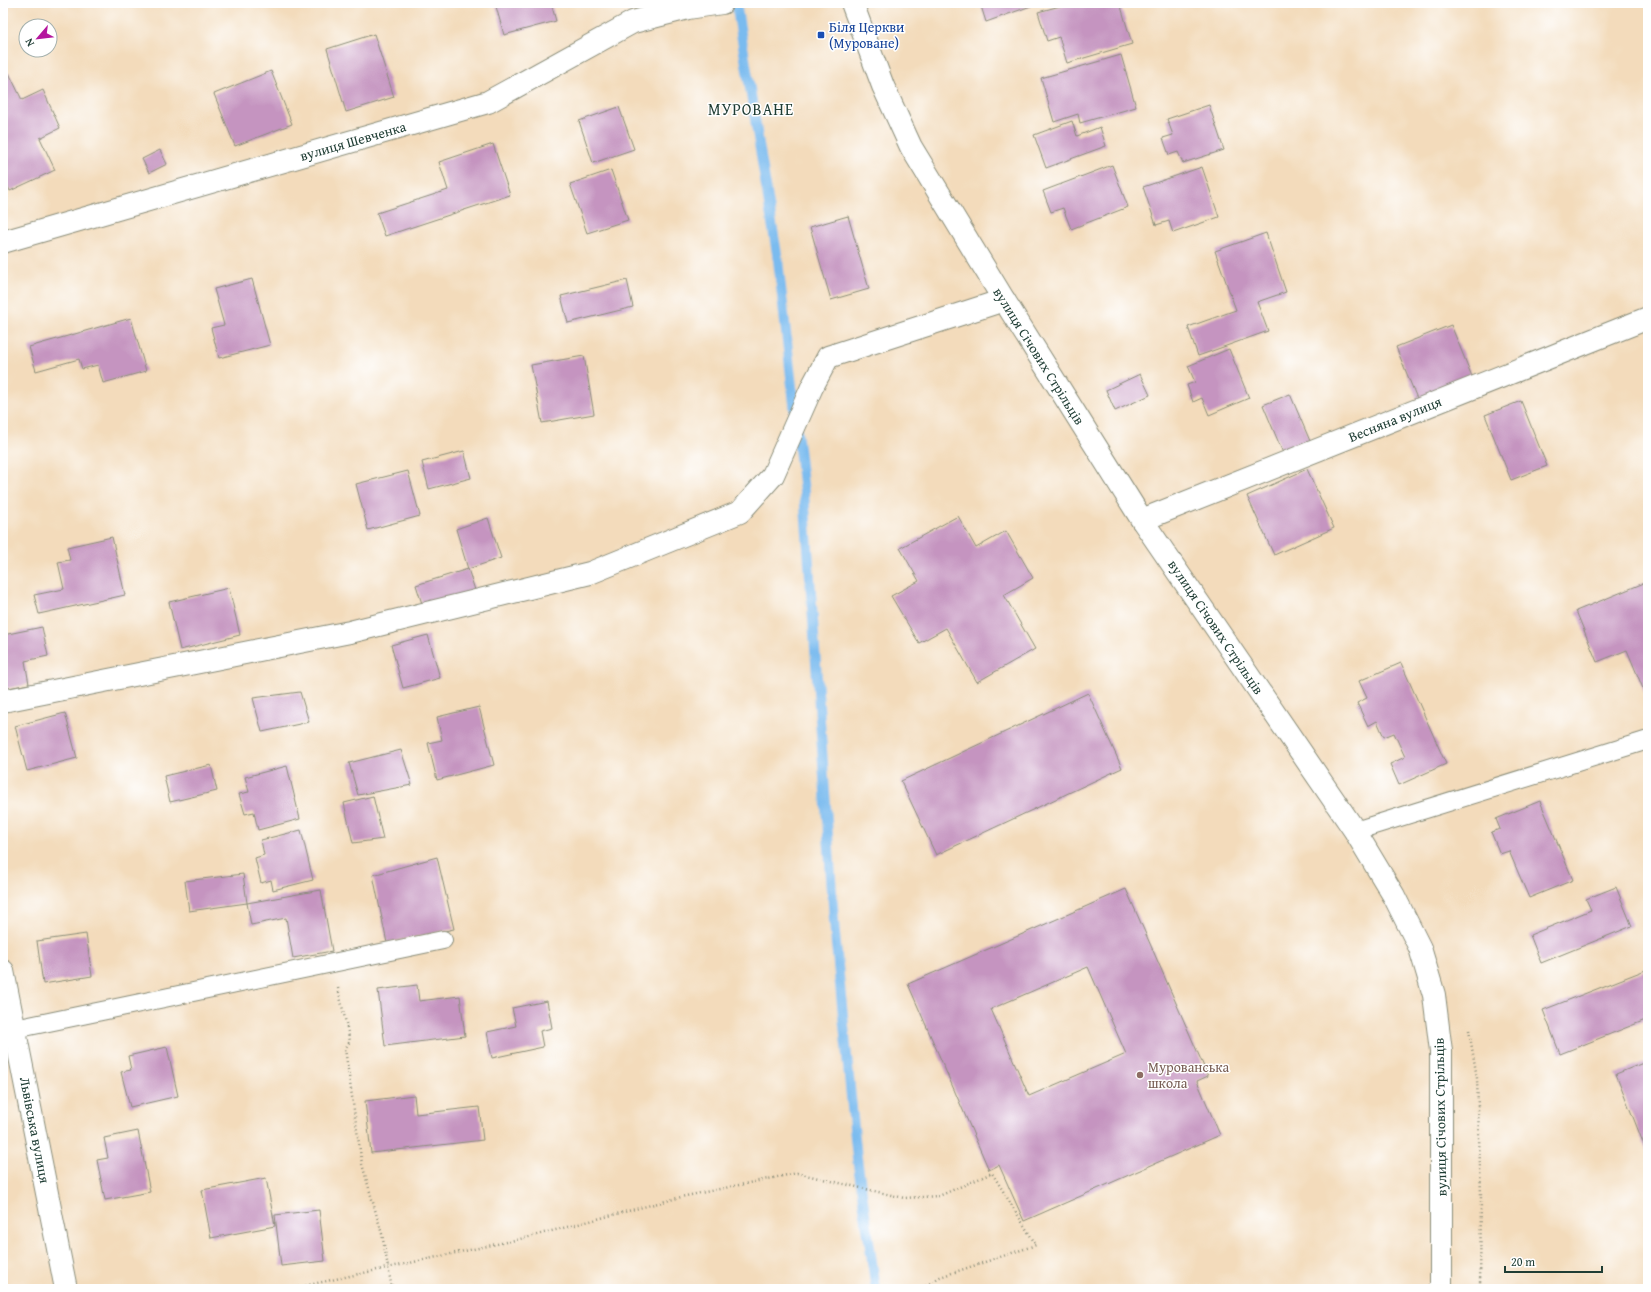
<svg xmlns="http://www.w3.org/2000/svg" width="1651" height="1292" font-family="'Gentium Book Plus',serif">
	<rect width="100%" height="100%" fill="#fff"/>
	<filter id="ink" filterUnits="userSpaceOnUse"><feTurbulence type="fractalNoise" baseFrequency=".025" numOctaves="2"/><feDisplacementMap in="SourceGraphic" scale="8" xChannelSelector="R" yChannelSelector="G"/><feConvolveMatrix kernelMatrix="1 2 1 2 8 2 1 2 1" color-interpolation-filters="sRGB"/></filter>
	<filter id="wash" filterUnits="userSpaceOnUse"><feTurbulence type="fractalNoise" baseFrequency=".012" numOctaves="4" result="noise"/><feDisplacementMap in="SourceGraphic" scale="16" xChannelSelector="R" yChannelSelector="G"/><feGaussianBlur stdDeviation="0.9" result="paint"/><feColorMatrix in="noise" values="0 0 0 0 0 0 0 0 0 0 0 0 0 0 0 0 0 1.4 0 .05"/><feComposite in="paint" operator="in"/></filter>
	<g filter="url(#wash)">
		<rect width="100%" height="100%" fill="#f3dbbb"/>
		<g fill="none" stroke-linecap="round" stroke-linejoin="round">
			<g stroke="#7abbef" stroke-width="10">
				<path d="M736 3 778 260 795 413"/>
				<path d="M797 431 804 492 835 934 857 1158 876 1289"/>
			</g>
		</g>
		<g id="blocks">
			<g fill="#c594c0" fill-rule="evenodd">
				<path d="M495 3H551L556 21 504 35Z"/>
				<path d="M980 3H1030L1031 6 986 22Z"/>
				<path d="M1071 3H1120L1132 44 1067 63 1059 37 1047 41 1038 12Z"/>
				<path d="M374 34 394 97 346 112 327 49Z"/>
				<path d="M1121 55 1136 107 1080 123 1078 114 1054 122 1041 78Z"/>
				<path d="M271 71 292 124 235 146 214 94Z"/>
				<path d="M9 73 22 100 43 90 60 128 40 138 55 170 10 191 3 176V76Z"/>
				<path d="M1209 105 1224 150 1183 163 1178 152 1169 155 1163 138 1173 135 1167 119Z"/>
				<path d="M619 107 634 149 593 163 579 121Z"/>
				<path d="M1072 121 1077 136 1100 127 1106 146 1046 168 1034 135Z"/>
				<path d="M493 144 510 195 385 236 377 213 448 190 439 162Z"/>
				<path d="M160 150 167 164 149 173 142 159Z"/>
				<path d="M1112 165 1128 207 1071 229 1063 208 1051 212 1043 191Z"/>
				<path d="M1202 167 1219 217 1173 233 1169 221 1156 225 1143 187Z"/>
				<path d="M611 170 628 220 587 233 570 184Z"/>
				<path d="M848 216 869 289 831 300 810 227Z"/>
				<path d="M1266 233 1286 292 1257 302 1268 331 1198 356 1188 327 1236 310 1215 251Z"/>
				<path d="M252 279 270 345 219 358 211 328 224 325 214 289Z"/>
				<path d="M627 280 633 307 568 323 561 296Z"/>
				<path d="M131 318 146 371 103 383 98 365 82 369 79 359 36 371 29 347Z"/>
				<path d="M1451 325 1473 379 1418 401 1396 347Z"/>
				<path d="M1229 349 1249 398 1209 415 1202 398 1193 402 1187 385 1195 382 1188 366Z"/>
				<path d="M584 356 594 414 542 423 531 365Z"/>
				<path d="M1140 374 1150 395 1115 411 1106 390Z"/>
				<path d="M1290 394 1310 441 1283 453 1263 405Z"/>
				<path d="M1521 401 1547 466 1511 480 1485 415Z"/>
				<path d="M464 451 471 478 429 489 422 462Z"/>
				<path d="M1307 469 1334 528 1274 555 1247 496Z"/>
				<path d="M408 471 420 516 368 530 356 484Z"/>
				<path d="M958 516 976 548 1006 531 1033 578 1004 595 1035 649 977 682 946 628 919 643 891 596 919 581 900 548Z"/>
				<path d="M488 518 501 558 468 569 456 529Z"/>
				<path d="M112 537 125 595 39 614 34 595 64 589 58 562 70 560 67 547Z"/>
				<path d="M468 569 476 593 424 610 416 585Z"/>
				<path d="M1644 583 1648 593V689L1644 691 1627 650 1597 662 1576 611Z"/>
				<path d="M229 588 240 635 180 650 169 602Z"/>
				<path d="M42 627 48 656 25 661 29 684 3 689V635Z"/>
				<path d="M428 635 440 678 403 688 391 645Z"/>
				<path d="M1401 663 1446 764 1399 785 1390 764 1405 757 1394 733 1384 737 1377 721 1368 726 1357 703 1367 698 1359 681Z"/>
				<path d="M300 692 309 722 262 732 253 698Z"/>
				<path d="M1088 693 1122 768 936 855 901 781Z"/>
				<path d="M479 707 494 765 437 780 428 743 442 740 437 717Z"/>
				<path d="M65 713 77 758 27 771 15 726Z"/>
				<path d="M401 750 412 785 358 795 349 763Z"/>
				<path d="M211 765 217 791 170 802 164 776Z"/>
				<path d="M287 766 300 819 258 830 254 812 245 814 239 794 249 792 245 777Z"/>
				<path d="M373 796 383 839 353 843 344 803Z"/>
				<path d="M1540 801 1573 880 1529 898 1509 851 1500 854 1491 832 1500 829 1496 819Z"/>
				<path d="M301 830 313 880 273 890 271 880 261 883 255 858 264 855 261 840Z"/>
				<path d="M437 857 454 929 387 943 373 875Z"/>
				<path d="M243 874 247 903 189 911 185 881Z"/>
				<path d="M1616 887 1632 926 1541 963 1530 935 1591 910 1586 899Z"/>
				<path d="M1126 889 1208 1076 1197 1081 1220 1135 1024 1221 999 1165 989 1170 908 984ZM1088 967 1126 1054 1029 1096 991 1009Z"/>
				<path d="M321 890 332 951 293 958 286 918 251 925 247 903Z"/>
				<path d="M86 934 92 976 43 984 37 941Z"/>
				<path d="M1648 969V1019L1560 1054 1543 1010Z"/>
				<path d="M417 985 419 1001 460 996 465 1036 385 1046 378 990Z"/>
				<path d="M547 1001 552 1028 540 1031 543 1047 492 1058 487 1032 516 1026 512 1008Z"/>
				<path d="M167 1047 178 1096 130 1107 121 1072 131 1070 128 1056Z"/>
				<path d="M1648 1061V1155L1616 1074Z"/>
				<path d="M414 1095 416 1114 479 1107 483 1140 371 1153 365 1101Z"/>
				<path d="M138 1131 150 1192 105 1200 97 1160 108 1158 104 1138Z"/>
				<path d="M266 1178 275 1226 211 1238 202 1190Z"/>
				<path d="M319 1210 325 1261 281 1266 275 1215Z"/>
			</g>
		</g>
	</g>
	<g filter="url(#ink)">
		<use href="#blocks" fill-opacity="0" stroke="#898c78" stroke-width="1"/>
		<g fill="none" stroke-linecap="round" stroke-linejoin="round">
			<g stroke="#898c78" stroke-width="20">
				<g id="service">
					<path d="M1355 831 1648 740"/>
					<path d="M15 1029 443 940"/>
				</g>
			</g>
			<g stroke="#898c78" stroke-width="24">
				<g id="minor">
					<path d="M3 242 488 102 633 22 688 8 722 3"/>
					<path d="M1142 520 1648 318"/>
					<path d="M3 701 350 632 590 573 740 512 773 475 812 387 828 357 1004 300"/>
					<path d="M3 971 66 1289"/>
				</g>
			</g>
			<g stroke="#898c78" stroke-width="24">
				<path id="tertiary" d="M852 3 883 86 911 147 1004 300 1142 520 1355 831 1394 896 1420 948 1434 995 1441 1051V1289"/>
			</g>
			<g stroke="#898c78" stroke-width="2.5" stroke-dasharray="1 3" stroke-linecap="butt">
				<path d="M338 988 350 1041 345 1049 362 1164 382 1234 392 1289"/>
				<path d="M1469 1030 1477 1078 1481 1195 1480 1289"/>
				<path d="M290 1289 529 1237 681 1197 797 1173 904 1198 939 1196 992 1173 1036 1245 940 1277 921 1289"/>
			</g>
			<use href="#service" stroke="#fff" stroke-width="18"/>
			<use href="#minor" stroke="#fff" stroke-width="22"/>
			<use href="#tertiary" stroke="#fff" stroke-width="22"/>
		</g>
	</g>
	<rect fill="#1a4fb4" stroke="#fff" stroke-width="1.5" x="817" y="31" width="8" height="8" rx="2"/>
	<circle fill="#8d6e63" stroke="#fff" stroke-width="1.5" cx="1140" cy="1075" r="4"/>
	<g text-anchor="middle" dominant-baseline="central" stroke-width="3" stroke-linejoin="round" paint-order="stroke">
		<g font-size="14" fill="#164399" stroke="#fff" text-anchor="start">
			<text x="829" y="27">Біля Церкви<tspan x="829" dy="16">(Муроване)</tspan></text>
		</g>
		<g font-size="14" fill="#1f3d34" stroke="#fff">
			<text transform="translate(353 141) rotate(-16)">вулиця Шевченка</text>
			<text transform="translate(1039 356) rotate(58)">вулиця Січових Стрільців</text>
			<text transform="translate(1395 419) rotate(-22)">Весняна вулиця</text>
			<text transform="translate(1216 627) rotate(56)">вулиця Січових Стрільців</text>
			<text transform="translate(1440 1117) rotate(-91)">вулиця Січових Стрільців</text>
			<text transform="translate(35 1130) rotate(79)">Львівська вулиця</text>
		</g>
		<g font-size="14" fill="#785e54" stroke="#fff" text-anchor="start">
			<text x="1148" y="1067">Мурованська<tspan x="1148" dy="16">школа</tspan></text>
		</g>
		<g font-size="16" letter-spacing="1" fill="#1f3d34" stroke="#fff">
			<text x="751" y="109">МУРОВАНЕ</text>
		</g>
	</g>
	<rect width="1651" height="1292" fill="none" stroke="#fff" stroke-width="16"/>
	<g transform="translate(38 38) rotate(242)"><circle r="19" fill="#ffffff" stroke="#a5b1ae"/>
	<path d="M0-3L7 15L0 10L-7 15Z" fill="#b5179e"/>
	<text y="-6" font-size="11" font-weight="bold" text-anchor="middle" fill="#1f3d34">N</text>
	</g>
	<path d="M1505 1266v6h97v-6" fill="none" stroke="#1f3d34" stroke-width="2"/>
	<text x="1511" y="1266" font-size="12" fill="#1f3d34" stroke="#ffffff" stroke-width="3" paint-order="stroke">20 m</text>
</svg>
